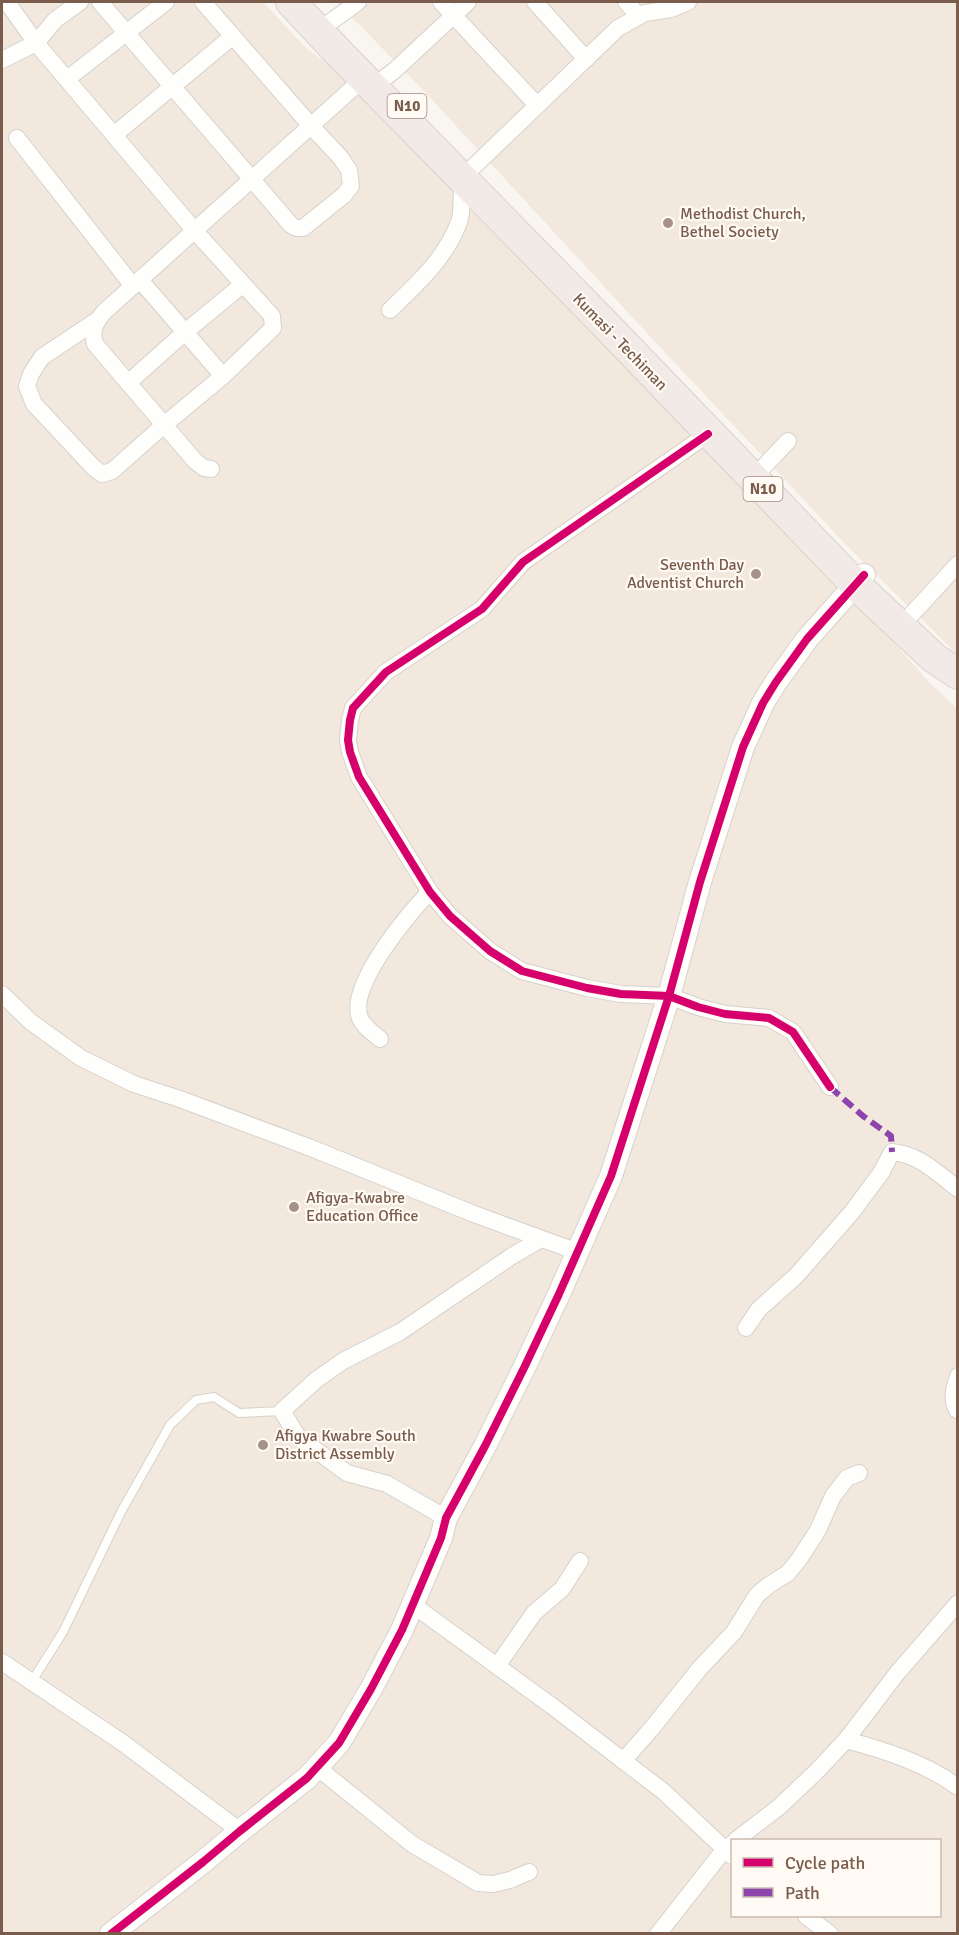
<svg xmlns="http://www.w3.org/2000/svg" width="959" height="1935" font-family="Signika,sans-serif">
	<rect width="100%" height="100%" fill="#f9f5f0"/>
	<g fill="#f2e8de" fill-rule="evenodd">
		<path d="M2 2H263L305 47 374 99 838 580 931 684 957 708V1933L2 1934ZM732 1840H940V1916H732Z"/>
		<path d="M337 2H957V654L851 550 657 344 424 91Z"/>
	</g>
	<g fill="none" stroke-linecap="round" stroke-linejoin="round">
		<g stroke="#d7d1cb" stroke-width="10">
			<path id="lane" d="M32 1681 63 1632 121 1512 170 1425 196 1400 214 1397 239 1413 282 1411"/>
		</g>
		<g stroke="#d7d1cb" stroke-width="18">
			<g id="street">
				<path d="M7 2 36 43 195 231 272 316 273 328 223 376 164 425 112 471 102 474 94 468 34 404 27 386 31 374 42 357 96 321"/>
				<path d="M100 2 291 225 296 228H303L344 195 351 186 349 170 340 157 311 126 203 2"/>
				<path d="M441 2 537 105"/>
				<path d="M535 2 586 59"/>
				<path d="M626 2 639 16"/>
				<path d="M318 31 358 2"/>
				<path d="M2 60 36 43 55 20 80 2"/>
				<path d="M67 79 166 2"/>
				<path d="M382 80 395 70 468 2"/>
				<path d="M114 135 233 36"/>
				<path d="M17 138 133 286"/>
				<path d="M140 280 223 376"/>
				<path d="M390 310C417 284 446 258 459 222 465 205 457 188 468 172L618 28 645 13 671 9 688 2"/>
				<path d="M128 383 184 333 242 285"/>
				<path d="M708 434 523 562 482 609 386 672 353 708 350 720 348 740 350 752 359 777 430 892 450 916 490 951 522 971 587 988 621 994 669 996 698 1007 725 1014 769 1018 793 1032 830 1087"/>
				<path d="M211 469 204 468 195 461 95 344C91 330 95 323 104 312L364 78"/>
				<path d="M753 478 788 441"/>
				<path d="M900 627 958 564"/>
				<path d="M2 994 31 1022 81 1058 134 1084 180 1099 311 1148 474 1214 578 1252"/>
				<path d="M380 1039C373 1033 361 1025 359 1015 351 983 408 913 430 892"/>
				<path d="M746 1328 759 1309 796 1276 852 1212 881 1173 892 1152C919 1154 937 1173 958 1189"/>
				<path d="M957 1410C951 1398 954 1389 958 1376"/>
				<path d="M446 1518 387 1484 347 1473 298 1437 282 1411 316 1380 343 1361 400 1332 512 1256 541 1239"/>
				<path d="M413 1605 552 1706 664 1792 732 1856"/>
				<path d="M2 1662 123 1743 240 1831"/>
				<path d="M497 1666 534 1613 562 1589 580 1561"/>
				<path d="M846 1740C884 1750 925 1763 958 1787"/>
				<path d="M623 1761 652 1728 700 1668 734 1632 757 1595 769 1585 788 1573 800 1558 818 1530 833 1496 847 1478 859 1473"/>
				<path d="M318 1768 412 1844 478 1883 493 1884 510 1880 529 1872"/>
				<path d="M736 1840 779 1807 817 1771 846 1740 898 1672 958 1603"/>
				<path d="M806 1916 830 1934"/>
				<path d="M658 1934 724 1850 732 1844"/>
			</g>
		</g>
		<g stroke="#d9d2cb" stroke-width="24">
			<path id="secondary" d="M111 1934 203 1862 240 1831 307 1778 339 1743 371 1689 402 1630 441 1538 446 1518 485 1446 524 1368 559 1294 611 1176 669 996 700 882 743 747 763 703 776 682 807 639 864 575"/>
		</g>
		<g stroke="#dad1cc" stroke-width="32">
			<path id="highway" d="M291 2 338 52 601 320 855 584 934 658 958 674"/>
		</g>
		<use href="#lane" stroke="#fefefd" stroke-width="8"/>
		<use href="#street" stroke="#fefefd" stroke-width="16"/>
		<use href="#secondary" stroke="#fefefd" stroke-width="22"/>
		<use href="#highway" stroke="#f2eae7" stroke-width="30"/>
		<g stroke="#8e44ad" stroke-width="6" stroke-dasharray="12 6" stroke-linecap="butt">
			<path d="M830 1087 863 1116 891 1136 892 1152"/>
			<path d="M957 1410H958"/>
		</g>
		<g stroke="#fffaf3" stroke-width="11">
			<g id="cycleway">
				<path d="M708 434 523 562 482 609 386 672 353 708 350 720 348 740 350 752 359 777 430 892 450 916 490 951 522 971 587 988 621 994 669 996 698 1007 725 1014 769 1018 793 1032 830 1087"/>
				<path d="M111 1934 203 1862 240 1831 307 1778 339 1743 371 1689 402 1630 441 1538 446 1518 485 1446 524 1368 559 1294 611 1176 669 996 700 882 743 747 763 703 776 682 807 639 864 575"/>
			</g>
		</g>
		<use href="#cycleway" stroke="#d6006c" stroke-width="8"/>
	</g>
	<g fill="#a69286" stroke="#fffaf3" stroke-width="2">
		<circle cx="668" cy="223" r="6"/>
		<circle cx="756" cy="574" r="6"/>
		<circle cx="294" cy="1207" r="6"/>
		<circle cx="263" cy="1445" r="6"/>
	</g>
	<g text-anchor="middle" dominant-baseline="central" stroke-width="4.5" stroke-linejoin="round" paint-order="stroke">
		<g fill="#fffaf3" stroke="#a28b7f" stroke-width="1.5">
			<rect x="387.5" y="94" width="39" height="24" rx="4.5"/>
			<rect x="743.5" y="477" width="39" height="24" rx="4.5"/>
		</g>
		<g font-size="15" font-weight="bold" fill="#7a5c4d">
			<text x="407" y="106">N10</text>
			<text x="763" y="489">N10</text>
		</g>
		<g font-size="16" fill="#7a5c4d" stroke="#fffaf3" text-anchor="start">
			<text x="680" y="214">Methodist Church,<tspan x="680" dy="18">Bethel Society</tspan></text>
			<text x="744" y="565" text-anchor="end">Seventh Day<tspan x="744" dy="18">Adventist Church</tspan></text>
			<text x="306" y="1198">Afigya-Kwabre<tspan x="306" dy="18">Education Office</tspan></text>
			<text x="275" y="1436">Afigya Kwabre South<tspan x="275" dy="18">District Assembly</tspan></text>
		</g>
		<g font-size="16" fill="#7a5c4d" stroke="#fffaf3">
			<text transform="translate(620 342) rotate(46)">Kumasi - Techiman</text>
		</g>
	</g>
	<rect width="959" height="1935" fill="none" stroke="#7a5c4d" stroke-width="6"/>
	<rect x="731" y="1839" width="210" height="78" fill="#fffaf3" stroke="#cabbb1" stroke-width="1.5"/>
	<rect x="743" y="1858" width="30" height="9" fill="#d6006c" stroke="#cabbb1" stroke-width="1.5"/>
	<text x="785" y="1869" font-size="18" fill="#7a5c4d">Cycle path</text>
	<rect x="743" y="1888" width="30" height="9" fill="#8e44ad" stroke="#cabbb1" stroke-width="1.5"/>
	<text x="785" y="1899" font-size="18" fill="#7a5c4d">Path</text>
</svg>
